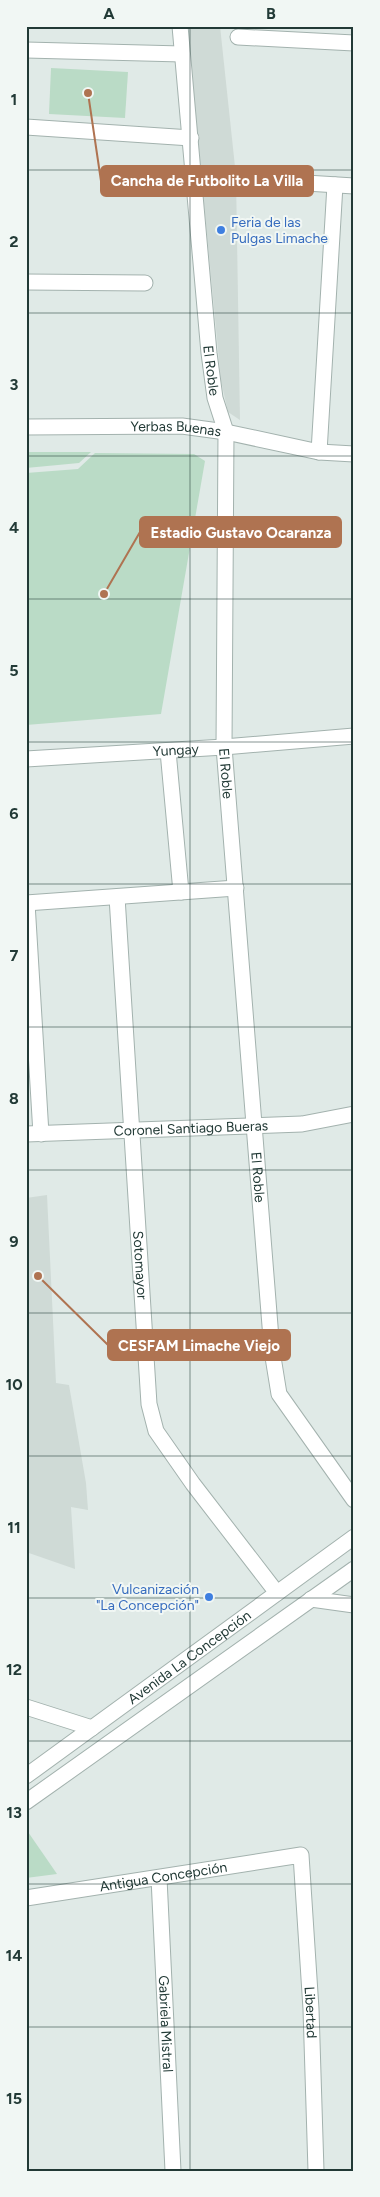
<svg xmlns="http://www.w3.org/2000/svg" width="380" height="2197" font-family="Figtree,sans-serif">
	<rect width="100%" height="100%" fill="#e0eae7"/>
	<g fill="#cfdad6">
		<path d="M187 26H220L236 176 240 420 228 412 221 381Z"/>
		<path d="M47 1195 56 1383 69 1385 86 1483 88 1510 71 1507 75 1569 26 1552V1198Z"/>
	</g>
	<g fill="#badbc6">
		<path d="M51 68 128 72 125 118 49 114Z"/>
		<path d="M26 452H91L79 463 26 468Z"/>
		<path d="M95 453 194 454 205 461 161 714 26 725V473L78 469Z"/>
		<path d="M26 1829 57 1874 26 1878Z"/>
	</g>
	<g fill="none" stroke-linecap="round" stroke-linejoin="round">
		<g stroke="#a3b2ae" stroke-width="17">
			<g id="minor">
				<path d="M238 37 354 43"/>
				<path d="M26 50 182 54"/>
				<path d="M26 127 191 138"/>
				<path d="M195 176 354 186"/>
				<path d="M26 282 145 283"/>
				<path d="M226 432 319 452 354 454"/>
				<path d="M319 452 335 185"/>
				<path d="M224 747 354 736"/>
				<path d="M168 751 181 892"/>
				<path id="s1" d="M117 897 149 1404 156 1431 193 1484 277 1593"/>
				<path d="M26 903 236 888"/>
				<path d="M27 903 41 1134"/>
				<path id="s2" d="M26 1134 302 1124 354 1114"/>
				<path d="M26 1707 92 1728"/>
				<path id="s3" d="M159 1878 173 2171"/>
				<path id="s4" d="M26 1898 301 1855 311 2009 316 2171"/>
			</g>
		</g>
		<g stroke="#a3b2ae" stroke-width="17">
			<g id="tertiary">
				<path id="s5" d="M180 26 209 353 215 398 226 432 224 747 272 1351 279 1394 354 1500"/>
				<path id="s6" d="M26 427 182 426 226 432"/>
				<path id="s7" d="M26 759 224 747"/>
				<path d="M311 1599 354 1605"/>
				<path id="s8" d="M26 1776 354 1537"/>
				<path d="M26 1802 354 1569"/>
			</g>
		</g>
		<use href="#minor" stroke="#fff" stroke-width="15"/>
		<use href="#tertiary" stroke="#fff" stroke-width="15"/>
	</g>
	<path fill="none" stroke="#223a36" stroke-width="1" stroke-opacity="0.55" d="M190 26V2171M26 170H354M26 313H354M26 456H354M26 599H354M26 742H354M26 884H354M26 1027H354M26 1170H354M26 1313H354M26 1456H354M26 1598H354M26 1741H354M26 1884H354M26 2027H354"/>
	<g fill="#3f7fe0" stroke="#f1f7f4" stroke-width="2">
		<circle cx="221" cy="230" r="5"/>
		<circle cx="209" cy="1597" r="5"/>
	</g>
	<g text-anchor="middle" dominant-baseline="central" stroke-width="4" stroke-linejoin="round" paint-order="stroke">
		<g font-size="14" fill="#366cbe" stroke="#f1f7f4" text-anchor="start">
			<text x="231" y="222">Feria de las<tspan x="231" dy="16">Pulgas Limache</tspan></text>
			<text x="199" y="1589" text-anchor="end">Vulcanización<tspan x="199" dy="16">"La Concepción"</tspan></text>
		</g>
		<g font-size="14" fill="#223a36" stroke="#f1f7f4">
			<text stroke="none"><textPath href="#s5" startOffset="346">El Roble</textPath></text>
			<text stroke="none"><textPath href="#s6" startOffset="150">Yerbas Buenas</textPath></text>
			<text stroke="none"><textPath href="#s7" startOffset="150">Yungay</textPath></text>
			<text stroke="none"><textPath href="#s5" startOffset="751">El Roble</textPath></text>
			<text stroke="none"><textPath href="#s2" startOffset="165">Coronel Santiago Bueras</textPath></text>
			<text stroke="none"><textPath href="#s5" startOffset="1156">El Roble</textPath></text>
			<text stroke="none"><textPath href="#s1" startOffset="369">Sotomayor</textPath></text>
			<text stroke="none"><textPath href="#s8" startOffset="202">Avenida La Concepción</textPath></text>
			<text stroke="none"><textPath href="#s4" startOffset="139">Antigua Concepción</textPath></text>
			<text stroke="none"><textPath href="#s4" startOffset="436">Libertad</textPath></text>
			<text stroke="none"><textPath href="#s3" startOffset="146">Gabriela Mistral</textPath></text>
		</g>
	</g>
	<path fill="none" stroke="#af7351" stroke-width="2" d="M88 93L101 181M104 594L140 532M38 1276L108 1345"/>
	<g fill="#af7351" stroke="#f1f7f4" stroke-width="2">
		<circle cx="88" cy="93" r="5"/>
		<circle cx="104" cy="594" r="5"/>
		<circle cx="38" cy="1276" r="5"/>
	</g>
	<g fill="#af7351" stroke="#af7351" stroke-width="2">
		<rect x="101" y="166" width="212" height="30" rx="5"/>
		<rect x="140" y="517" width="201" height="30" rx="5"/>
		<rect x="108" y="1330" width="182" height="30" rx="5"/>
	</g>
	<g font-size="15" text-anchor="middle" font-weight="bold" fill="#fff">
		<text x="207" y="186">Cancha de Futbolito La Villa</text>
		<text x="241" y="538">Estadio Gustavo Ocaranza</text>
		<text x="199" y="1351">CESFAM Limache Viejo</text>
	</g>
	<rect width="380" height="2197" fill="none" stroke="#f1f7f4" stroke-width="55"/>
	<rect x="28" y="28" width="324" height="2142" fill="none" stroke="#223a36" stroke-width="2"/>
	<g font-size="16" text-anchor="middle" font-weight="bold" fill="#223a36">
		<text x="109" y="19">A</text>
		<text x="271" y="19">B</text>
		<text x="14" y="105">1</text>
		<text x="14" y="247">2</text>
		<text x="14" y="390">3</text>
		<text x="14" y="533">4</text>
		<text x="14" y="676">5</text>
		<text x="14" y="819">6</text>
		<text x="14" y="961">7</text>
		<text x="14" y="1104">8</text>
		<text x="14" y="1247">9</text>
		<text x="14" y="1390">10</text>
		<text x="14" y="1533">11</text>
		<text x="14" y="1675">12</text>
		<text x="14" y="1818">13</text>
		<text x="14" y="1961">14</text>
		<text x="14" y="2104">15</text>
	</g>
</svg>
